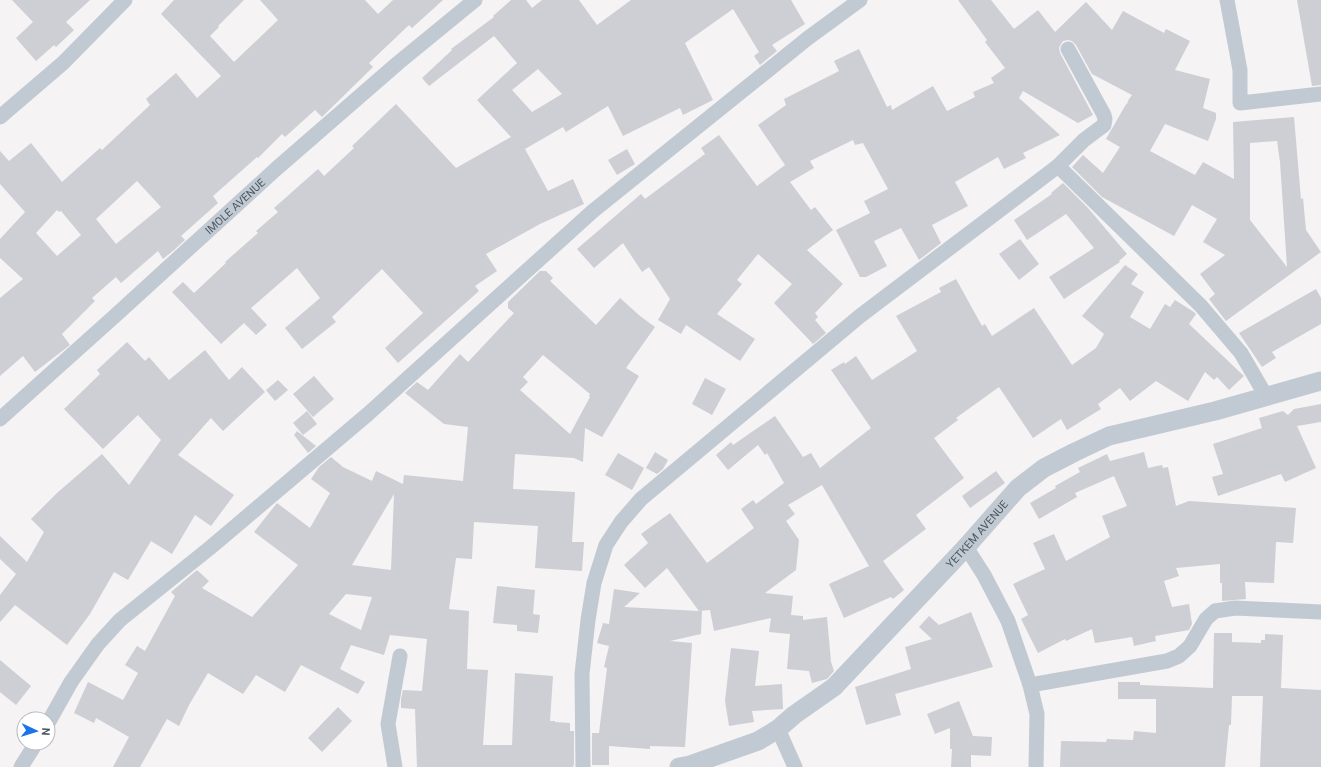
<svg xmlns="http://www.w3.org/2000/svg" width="1321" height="767" font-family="Roboto,sans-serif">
	<rect width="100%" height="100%" fill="#f5f3f3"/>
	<g fill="#cdcfd5" fill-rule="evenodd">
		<path d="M12 0H90L66 22 74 30 56 47 54 45 36 61 16 38 33 22Z"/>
		<path d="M174 0H244L218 26 219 27 210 36 234 62 278 20 260 0H365L378 14 393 0H443L412 28 409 25 369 63 373 67 322 117 315 110 285 137 282 134 258 158 257 157 213 196 218 203 181 236 185 240 174 250 163 259 158 251 121 283 116 277 92 298 95 301 62 334 70 345 35 372 23 356 0 376V298L23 279 0 258V239L25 212 0 184V151L9 161 31 143 62 182 100 148 102 150 150 105 146 99 176 73 197 98 221 76 161 14ZM137 181 161 207 116 244 96 219ZM57 210 59 212 61 211 81 235 57 256 36 233Z"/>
		<path d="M511 0H526L532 8 542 0H579L597 25 631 0H791L805 24 772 45 777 51 760 65 754 56 759 52 733 9 685 43 713 100 683 115 680 108 623 136 608 106 566 132 563 127 525 149 548 191 573 179 584 204 540 224 486 254 497 271 475 286 479 291 398 363 385 348 423 313 382 269 332 317 336 322 302 349 285 328 320 298 297 268 251 308 267 325 256 335 244 323 221 344 172 292 183 282 194 293 226 263 225 262 258 233 256 231 278 212 274 208 318 169 324 176 354 148 352 146 396 104 456 168 511 137 477 100 517 63 494 36 429 86 422 78 452 50 451 49 494 17 493 16ZM538 69 562 94 532 112 512 90Z"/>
		<path d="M958 0H991L1014 29 1038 10 1055 32 1086 2 1112 30 1123 11 1164 33 1166 29 1190 41 1175 70 1210 79 1203 108 1216 113V119L1208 141 1165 124 1150 151 1195 175 1203 162 1234 179 1233 122 1294 117 1301 199 1303 198 1306 230 1321 252 1226 321 1209 299 1215 294 1200 274 1225 255 1203 242 1217 219 1192 205 1174 236 1102 197 1072 167 1083 155 1103 173 1120 147 1106 139 1125 106 1129 101 1127 102 1132 95 1092 74 1076 45 1072 41 1068 40 1063 41 1061 44 1059 48 1060 53 1093 115 1078 123 1023 91 1019 98 1060 135 1023 153 1026 158 1004 169 998 157 955 182 968 206 932 225 941 243 919 260 901 228 874 241 887 266 866 277H860L836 230 870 213 864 201 888 189 863 143 855 145 853 140 810 161 814 168 790 182 811 210 815 207 833 230 807 250 843 284 815 313 818 317 815 320 826 333 813 344 774 303 792 284 758 254 737 280 742 284 717 314 755 339 740 361 686 325 681 334 658 320 670 299 649 267 642 272 623 243 594 268 577 249 641 194 645 199 705 154 701 148 719 135 757 186 785 165 758 125 786 105 784 99 839 71 834 61 859 49 887 107 891 105 892 110 933 86 947 111 975 97 973 92 994 83 991 78 1005 68 985 42 987 40ZM1277 141 1280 162 1287 267 1250 220V143Z"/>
		<path d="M1297 0H1321V85L1312 86Z"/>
		<path d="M627 149 635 164 617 175 608 160Z"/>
		<path d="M1063 183 1088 208 1127 254 1119 261 1120 262 1064 299 1049 277 1094 248 1066 214 1027 240 1014 220 1052 194 1051 193Z"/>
		<path d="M1020 239 1039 264 1019 280 999 254Z"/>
		<path d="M1125 265 1138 274 1131 284 1144 292 1130 317 1150 329 1165 304 1170 307 1175 300 1194 312 1196 314 1189 324 1244 376 1229 390 1217 377 1214 380 1205 372 1188 401 1156 381 1130 401 1120 388 1098 404 1101 409 1067 430 1061 419 1033 438 999 387 956 418 958 420 934 438 964 478 916 515 926 529 883 561 904 590 893 599 891 597 844 618 829 584 869 566 822 485 788 505 795 514 786 521 799 540 796 570 765 593 793 596 791 615 803 616V620L827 617 831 662 834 671 827 679 812 683 809 671 787 669 790 634 769 632 771 618 714 631 710 610 699 611H702L701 634 670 641 692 643 685 747 650 746V749L609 746V765H592V733H599L607 668 604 667 609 646 597 643 603 623 609 624 614 589 640 593 624 607 699 611 667 568 645 588 624 565 648 543 641 534 670 513 707 563 754 528 741 509 753 500 756 504 784 483 767 453 765 455 758 445 728 470 716 455 731 442 733 445 775 416 803 457 811 453 820 468 871 428 831 370 844 362 845 364 856 356 872 380 917 351 896 316 941 292 939 288 956 279 982 326 985 324 992 336 1034 308 1072 365 1096 348 1104 334 1082 316Z"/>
		<path d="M540 271H546L553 278 550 281 596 325 620 298 640 316 655 327 626 368 639 376 602 437 585 428 583 462 574 458 515 454 513 489 575 492 572 542H584L582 571 535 568 538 526 474 522 472 559 456 558 449 609 469 611 467 669 488 670 483 745H512L515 673 553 676 550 721H555V722L570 723V731H574V764L573 767H417L415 709 401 708V699L403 690 422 691 427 639 390 635 384 655 351 645 340 669 365 682 358 694 301 665 285 692 256 675 243 694 208 673 189 705 179 726 167 719 140 767H113L129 737 96 718 94 723 74 713 88 682 123 700 138 673 125 665 137 646 145 651 175 596 171 592 197 570 209 581 202 588 252 617 298 565 254 532 277 503 310 528 330 493 311 479 319 467 331 457 343 467 372 481 376 471 403 484 404 475 463 481 468 427 444 424 405 393 417 382 428 390 460 354 468 362 514 313 508 308V302ZM543 355 590 394 589 396 590 397 570 434 520 390 528 382 523 377ZM394 494 391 570 352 565ZM346 594 372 597 361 630 329 614Z"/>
		<path d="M1316 289 1321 298V324L1272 352 1276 358 1262 367 1239 333Z"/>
		<path d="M127 342 145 361 149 357 169 380 205 350 229 380 242 367 265 392 223 431 211 418 178 455 234 495 211 526 195 515 172 554 151 541 128 580 114 572 90 614 67 645 15 605 0 622V595L16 574 0 559V536L27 562 44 532 31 519 57 493 102 454 129 485 161 440 138 415 103 449 64 409 100 374 97 370Z"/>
		<path d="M314 376 334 399 313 417 293 394Z"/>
		<path d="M705 378 726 389 712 415 692 404Z"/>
		<path d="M278 380 288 390 275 401 266 390Z"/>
		<path d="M1321 404V422L1297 426 1316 468 1285 482 1281 474 1218 496 1212 477 1223 474 1213 444 1262 428 1259 418 1283 411 1288 415 1294 409Z"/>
		<path d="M307 411 317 424 303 435 293 423Z"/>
		<path d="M297 431 316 446 308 453 294 435Z"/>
		<path d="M655 452 668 460 663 469 657 474 646 468Z"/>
		<path d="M1144 452 1148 468 1162 465 1163 468 1168 467 1176 506 1189 501 1296 508 1293 543 1276 542 1274 583 1245 582 1246 599 1222 601V583H1220V564L1176 568 1179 576 1164 581 1172 607 1189 604 1192 624 1189 630 1155 636 1156 641 1134 646 1132 637 1095 643 1092 629 1066 641 1065 639 1038 653 1021 619 1028 615 1013 584 1045 569 1033 543 1054 534 1066 561 1110 537 1102 516 1127 506 1114 476 1075 493 1077 497 1039 519 1030 503 1056 488 1055 486 1080 472 1078 468 1107 454 1110 461Z"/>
		<path d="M618 453 644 468 632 490 605 475Z"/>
		<path d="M996 471 1005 483 970 508 962 496Z"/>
		<path d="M497 586 535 590 533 614 540 615 538 633 517 631V625L493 623Z"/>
		<path d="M971 612 993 667 895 694 901 715 866 725 855 687 911 669 905 647 932 639 919 627 929 616 939 625Z"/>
		<path d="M1214 633H1232V642L1261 643V640H1265V634L1283 635 1281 688 1321 690V767H1260L1263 696H1232L1231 725H1229L1225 767H1060L1061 741 1106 742 1107 739 1133 740 1134 731 1156 733V699H1118V682H1140V685L1213 688Z"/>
		<path d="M731 648 759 651 755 686 782 684 783 709 752 711 754 722 729 726 725 701Z"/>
		<path d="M0 660 31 686 16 705 0 692Z"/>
		<path d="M959 701 973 736 992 737 991 756 971 755V767H951L952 749H950V728L935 734 927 714Z"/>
		<path d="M338 707 352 721 322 752 308 738Z"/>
	</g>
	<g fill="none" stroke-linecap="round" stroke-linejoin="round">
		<g stroke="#c1cad2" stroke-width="15">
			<path d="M1227 0 1240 70V103L1321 94"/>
			<path d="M0 117 63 63 125 0"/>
			<path d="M1058 166 1201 306 1241 353 1266 396"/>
			<path id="s1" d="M0 419 117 314 276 169 398 63 475 0"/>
			<path d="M966 547 984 575 1008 621 1030 685 1037 714 1036 767"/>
			<path d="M1030 685 1167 661 1179 656 1190 646 1206 619 1215 611 1235 608 1321 612"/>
			<path d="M48 723 71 682 98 644 120 620 211 547 368 414 593 211 808 38 860 0"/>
			<path d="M778 729 795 767"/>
			<path d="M21 767 36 743"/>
			<path d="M395 767 388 724 400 656"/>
			<path d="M583 767 582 674 588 620 594 583 606 545 621 522 641 499 860 316 1058 166 1084 140 1104 125 1105 119 1104 115 1068 49"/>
		</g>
		<path stroke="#c1cad2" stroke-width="19" id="s2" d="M679 767 690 765 758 741 778 729 794 715 834 687 966 547 1018 488 1044 468 1075 452 1109 436 1215 411 1321 381"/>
	</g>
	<g text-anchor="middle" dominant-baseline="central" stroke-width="3.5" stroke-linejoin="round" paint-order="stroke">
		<g font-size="11" fill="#4a5661" stroke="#fff">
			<text stroke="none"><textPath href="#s1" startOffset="317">IMOLE AVENUE</textPath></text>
			<text stroke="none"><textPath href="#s2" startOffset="386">YETKEM AVENUE</textPath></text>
		</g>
	</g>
	<g transform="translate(36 731) rotate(94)"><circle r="19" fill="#ffffff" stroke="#b7bbc0"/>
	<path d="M0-3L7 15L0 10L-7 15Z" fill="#1a73e8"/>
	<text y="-6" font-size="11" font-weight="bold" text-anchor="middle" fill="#4a5661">N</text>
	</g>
</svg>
